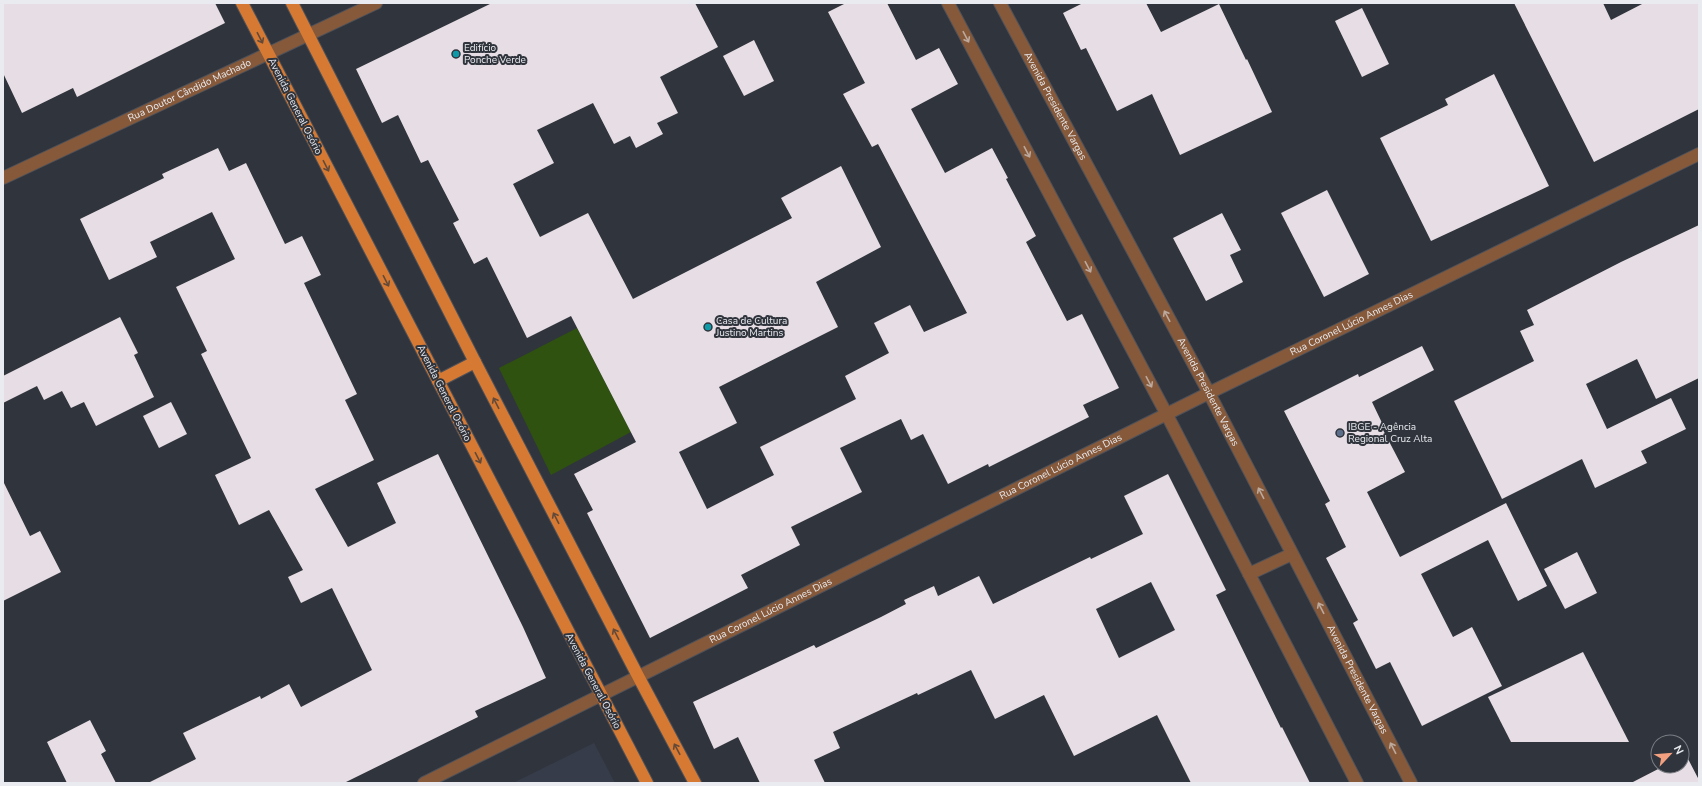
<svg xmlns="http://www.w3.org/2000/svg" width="1702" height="786" font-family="'Nunito Sans',sans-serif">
	<rect width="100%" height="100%" fill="#30343c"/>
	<path fill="#363c4a" d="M594 743 615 783H513Z"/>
	<path fill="#2f5211" d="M577 328 631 432 551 475 499 368Z"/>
	<g fill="#e7dde5" fill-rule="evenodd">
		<path d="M3 3H215L225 23 77 97 73 88 22 113 3 73Z"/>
		<path d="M492 3H695L718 47 660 77 678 113 657 123 663 134 636 148 630 136 614 144 593 103 537 130 554 163 513 184 540 237 588 213 633 299 792 218 781 198 841 166 881 247 816 282 838 327 719 387 737 423 679 452 707 509 774 475 760 447 856 399 845 376 889 353 874 323 910 305 924 332 967 313 878 144 872 147 843 94 865 83 828 12 846 3H887L916 60 939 48 958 84 911 109 945 173 992 148 1008 178 1006 179 1036 236 1026 242 1067 321 1082 314 1119 388 1083 405 1089 417 989 467 988 464 948 484 923 434 911 440 901 419 840 448 862 492 791 527 800 545 741 575 748 588 650 638 587 513 593 510 574 474 636 442 571 316 527 338 487 257 474 264 453 223 459 220 428 160 421 163 398 115 382 123 356 69Z"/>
		<path d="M1083 3H1146L1161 32 1219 4 1246 60 1247 59 1272 112 1180 155 1152 94 1117 111 1086 48 1081 50 1063 13Z"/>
		<path d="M1514 3H1603L1611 20 1644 3H1699V109L1594 162Z"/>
		<path d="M1362 8 1389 64 1362 77 1335 21Z"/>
		<path d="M754 40 774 81 744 96 723 56Z"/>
		<path d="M1494 74 1549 186 1431 241 1380 138 1448 105 1445 99Z"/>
		<path d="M218 148 229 171 246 163 285 244 302 236 321 275 304 283 357 394 345 400 374 460 315 489 348 547 396 523 377 483 438 454 523 627 546 678 475 711 478 717 344 783H148L196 759 183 733 260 696 261 699 289 684 301 707 372 670 332 588 301 603 288 577 303 570 269 510 239 525 215 475 251 458 201 354 207 351 176 287 235 259 212 212 150 242 157 257 109 280 80 219 164 178 162 174Z"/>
		<path d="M1327 190 1369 274 1324 297 1281 213Z"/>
		<path d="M1222 213 1241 250 1230 255 1243 282 1206 301 1173 238Z"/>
		<path d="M1699 225V378L1656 399 1637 359 1586 384 1607 429 1671 398 1686 429 1641 451 1647 463 1595 488 1582 459 1502 499 1454 401 1534 361 1520 331 1534 325 1527 310 1621 262Z"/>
		<path d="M120 317 138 353 134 355 154 397 96 426 84 402 71 408 62 391 44 400 37 386 3 403V376Z"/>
		<path d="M1422 346 1434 370 1372 402 1383 425 1381 426 1405 472 1367 492 1400 557 1506 503 1547 586 1518 601 1488 540 1421 574 1453 637 1472 627 1502 686 1422 726 1390 662 1376 669 1353 623 1358 620 1326 558 1346 547 1325 504 1330 501 1284 411 1358 374 1359 377Z"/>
		<path d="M171 402 187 434 159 448 143 416Z"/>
		<path d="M1168 474 1226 590 1216 595 1281 728 1282 727 1310 783H1191L1157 715 1074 756 1044 695 995 719 971 670 918 695 917 693 833 732 840 748 814 760 825 783H760L738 737 714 749 693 702 814 645 816 648 881 617 906 604 904 600 934 586 938 596 979 576 993 604 1090 557 1091 559 1143 534 1124 496ZM1151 582 1175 630 1119 658 1096 609Z"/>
		<path d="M3 481 30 536 40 531 61 572 3 601Z"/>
		<path d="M1577 552 1597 593 1565 609 1544 569Z"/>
		<path d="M1583 652 1629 742H1511L1488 697Z"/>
		<path d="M90 720 106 751 101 754 116 783H67L47 742Z"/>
		<path d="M1686 755 1699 780V783H1631L1664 766H1682V757Z"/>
	</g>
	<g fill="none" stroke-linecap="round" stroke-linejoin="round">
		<g stroke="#4e5159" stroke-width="14">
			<g id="minor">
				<path d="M948 3 1167 415 1357 783"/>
				<path id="s1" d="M1000 3 1209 393 1411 783"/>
				<path id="s2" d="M3 178 376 3"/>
				<path d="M1249 574 1292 554"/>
				<path id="s3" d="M424 783 1209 393 1699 154"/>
			</g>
		</g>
		<g stroke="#4e5159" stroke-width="14">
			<g id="major">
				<path d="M242 3 647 783"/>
				<path d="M292 3 475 362 638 676 695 783"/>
				<path d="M438 381 475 362"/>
			</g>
		</g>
		<use href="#minor" stroke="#86593a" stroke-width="12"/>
		<use href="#major" stroke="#d67a33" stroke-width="12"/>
	</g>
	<defs><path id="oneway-shaft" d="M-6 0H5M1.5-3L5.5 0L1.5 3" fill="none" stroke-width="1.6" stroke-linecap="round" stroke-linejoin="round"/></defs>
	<g stroke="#bca99e">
		<use href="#oneway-shaft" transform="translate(966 37) rotate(62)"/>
		<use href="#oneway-shaft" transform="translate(1027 152) rotate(62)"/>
		<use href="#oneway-shaft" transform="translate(1088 267) rotate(62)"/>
		<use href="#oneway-shaft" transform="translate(1167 316) rotate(-118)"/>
		<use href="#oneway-shaft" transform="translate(1149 382) rotate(62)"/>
		<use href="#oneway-shaft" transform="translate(1261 493) rotate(-117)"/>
		<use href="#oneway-shaft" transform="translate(1321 608) rotate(-117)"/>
		<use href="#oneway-shaft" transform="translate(1393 748) rotate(-117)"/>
	</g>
	<g stroke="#624939">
		<use href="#oneway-shaft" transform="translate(260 38) rotate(63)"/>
		<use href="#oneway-shaft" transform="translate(326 166) rotate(63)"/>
		<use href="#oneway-shaft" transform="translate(386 281) rotate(63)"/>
		<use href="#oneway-shaft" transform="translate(496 403) rotate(-117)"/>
		<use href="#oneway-shaft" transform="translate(478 458) rotate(63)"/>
		<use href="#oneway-shaft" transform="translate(556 518) rotate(-117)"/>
		<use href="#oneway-shaft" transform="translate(616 634) rotate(-117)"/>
		<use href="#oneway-shaft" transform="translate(677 749) rotate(-118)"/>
	</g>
	<g fill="#0f9aa8" stroke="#30343c" stroke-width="1.5">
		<circle cx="456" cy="54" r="4"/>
		<circle cx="708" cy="327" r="4"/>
	</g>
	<circle fill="#5c6f8a" stroke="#30343c" stroke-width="1.5" cx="1340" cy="433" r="4"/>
	<g text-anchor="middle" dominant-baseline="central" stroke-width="4" stroke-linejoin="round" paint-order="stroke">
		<g font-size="10" fill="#e9ebf0" stroke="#30343c" text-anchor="start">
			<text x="464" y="48">Edifício<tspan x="464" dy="12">Ponche Verde</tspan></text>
			<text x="716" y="321">Casa de Cultura<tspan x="716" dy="12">Justino Martins</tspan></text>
			<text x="1348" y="427">IBGE - Agência<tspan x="1348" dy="12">Regional Cruz Alta</tspan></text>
		</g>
		<g font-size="10" fill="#e9ebf0" stroke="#30343c">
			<text stroke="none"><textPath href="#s2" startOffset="206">Rua Doutor Cândido Machado</textPath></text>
			<text transform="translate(295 106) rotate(63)">Avenida General Osório</text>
			<text stroke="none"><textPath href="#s1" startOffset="117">Avenida Presidente Vargas</textPath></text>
			<text stroke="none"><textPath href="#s3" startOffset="1035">Rua Coronel Lúcio Annes Dias</textPath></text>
			<text stroke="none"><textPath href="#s1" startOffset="441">Avenida Presidente Vargas</textPath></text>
			<text transform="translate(444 393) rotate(63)">Avenida General Osório</text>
			<text stroke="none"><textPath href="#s3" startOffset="711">Rua Coronel Lúcio Annes Dias</textPath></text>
			<text stroke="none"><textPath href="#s3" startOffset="387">Rua Coronel Lúcio Annes Dias</textPath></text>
			<text stroke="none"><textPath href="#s1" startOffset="765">Avenida Presidente Vargas</textPath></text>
			<text transform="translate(593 681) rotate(62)">Avenida General Osório</text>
		</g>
	</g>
	<rect width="1702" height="786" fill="none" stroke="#e9ebf0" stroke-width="8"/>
	<g transform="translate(1670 754) rotate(64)"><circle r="19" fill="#30343c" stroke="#7a7d84"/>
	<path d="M0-3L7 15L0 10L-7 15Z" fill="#f2a07f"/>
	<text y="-6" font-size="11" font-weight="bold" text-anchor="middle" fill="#e9ebf0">N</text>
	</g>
</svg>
